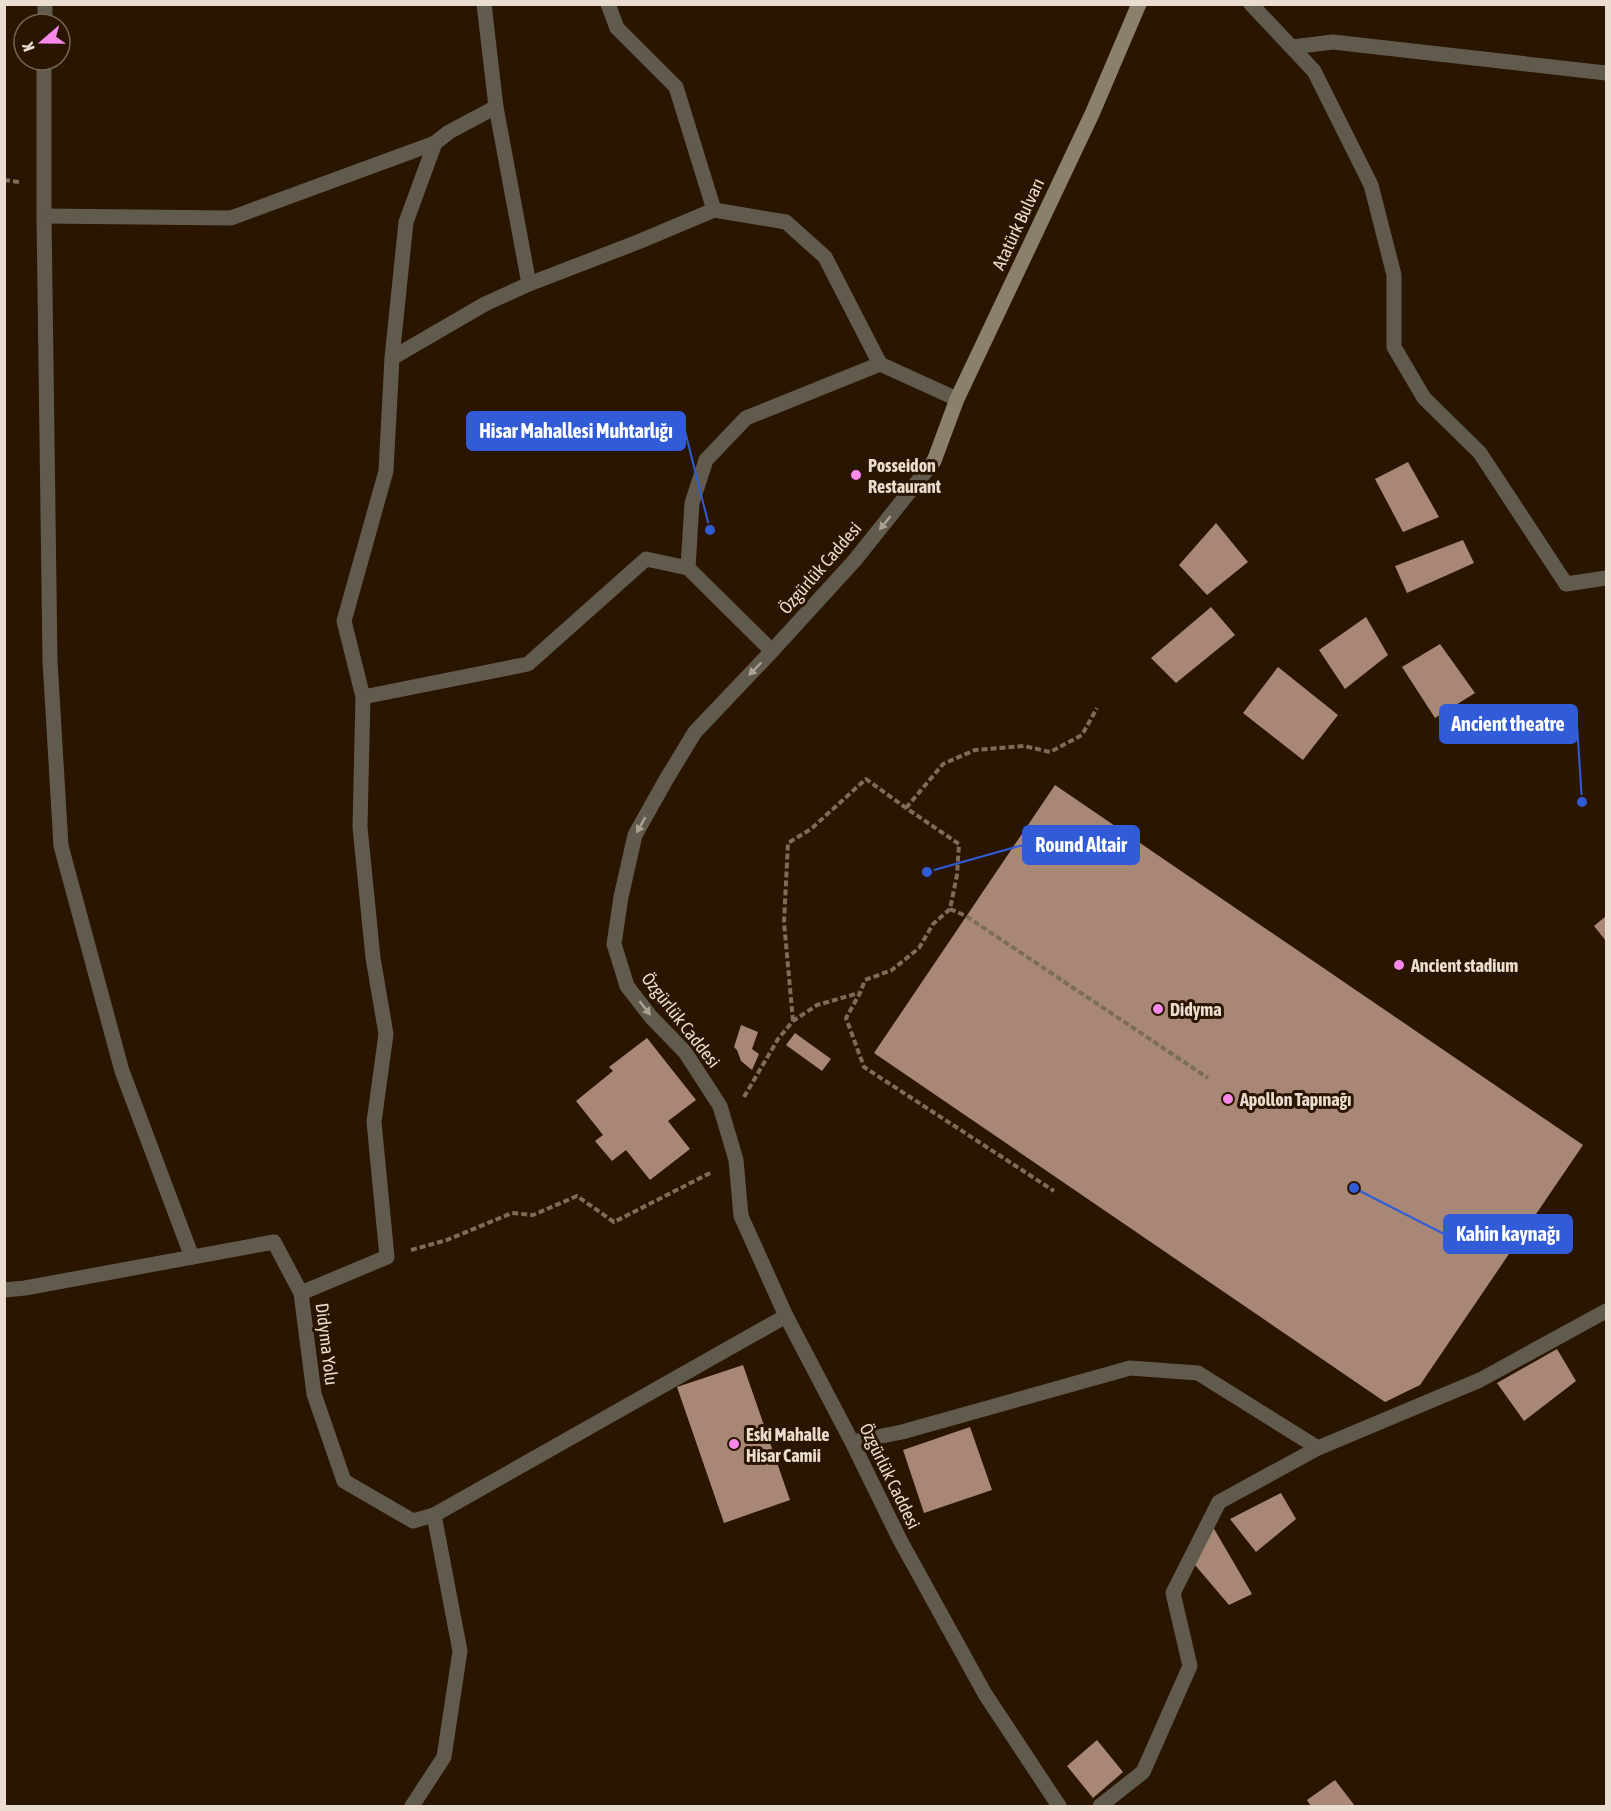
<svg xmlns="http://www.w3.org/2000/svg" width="1611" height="1811" font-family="'Asap Condensed',sans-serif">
	<rect width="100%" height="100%" fill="#291500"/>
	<g fill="#a98776">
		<path d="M1408 462 1439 517 1403 532 1375 479Z"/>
		<path d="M1216 523 1248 562 1207 595 1179 565Z"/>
		<path d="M1463 540 1474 563 1407 593 1395 566Z"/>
		<path d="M1211 607 1235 635 1176 683 1151 658Z"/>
		<path d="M1366 617 1388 655 1345 689 1319 650Z"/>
		<path d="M1440 644 1475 693 1435 718 1402 667Z"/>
		<path d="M1278 667 1338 715 1303 760 1243 713Z"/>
		<path d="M1055 785 1583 1145 1420 1385 1385 1402 874 1053Z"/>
		<path d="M1606 916V941L1594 926Z"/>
		<path d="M741 1025 758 1032 752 1049 759 1054 752 1070 741 1061 737 1050 734 1047Z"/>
		<path d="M795 1033 831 1059 822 1071 786 1045Z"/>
		<path d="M647 1038 696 1100 668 1121 690 1149 650 1180 626 1150 612 1161 595 1141 603 1135 576 1101 613 1071 609 1067Z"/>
		<path d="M1557 1349 1576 1381 1524 1421 1497 1383Z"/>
		<path d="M743 1365 790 1500 724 1523 677 1387Z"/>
		<path d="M970 1427 992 1490 924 1513 903 1450Z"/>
		<path d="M1281 1493 1296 1519 1256 1552 1230 1519Z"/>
		<path d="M1213 1527 1252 1594 1229 1605 1195 1565Z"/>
		<path d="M1097 1740 1123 1772 1093 1798 1067 1766Z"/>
		<path d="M1335 1780 1355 1806H1311L1307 1800Z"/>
	</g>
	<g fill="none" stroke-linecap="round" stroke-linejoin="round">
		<g stroke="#7d6c5a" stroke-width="4" stroke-dasharray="6 3" stroke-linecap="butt">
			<path d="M4 180 19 182"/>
			<path d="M906 808 943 764 975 750 1024 746 1050 752 1082 735 1097 708"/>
			<path d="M950 909 966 916 1208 1078"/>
			<path d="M793 1021 784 922 788 843 811 829 866 779 906 808 959 844 957 875 950 909 933 924 919 948 892 970 865 980 860 993 846 1018 864 1067 1054 1191"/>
			<path d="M744 1097 778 1039 793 1021 817 1005 859 993"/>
			<path d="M411 1250 447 1240 512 1213 533 1215 577 1196 614 1222 712 1172"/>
		</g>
		<g stroke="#615b4e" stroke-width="15">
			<path d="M484 4 496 107 529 284"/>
			<path d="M608 4 617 28 676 87 714 210"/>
			<path d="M1251 4 1314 71 1371 185 1394 275V347L1424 398 1480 453 1566 584 1606 578"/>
			<path d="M45 24V4"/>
			<path d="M1292 47 1333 42 1606 73"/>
			<path d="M44 60V216L50 661 61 846 122 1071 192 1257"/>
			<path d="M44 216 231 218 435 143 449 132 496 107"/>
			<path d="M392 358 406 222 435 143"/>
			<path d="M934 461 855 560 772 651 695 732 667 778 635 835 621 897 614 944 627 986 651 1017 685 1052 720 1106 736 1160 741 1216 786 1316 852 1442 900 1540 985 1694 1059 1806"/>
			<path d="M688 568 692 503 706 460 746 418 880 364"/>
			<path d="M363 697 344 621 386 471 392 358 485 304 529 284 638 242 714 210 786 222 825 257 880 364 957 399"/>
			<path d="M4 1290 25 1288 274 1242 301 1293 314 1394 344 1481 413 1521 434 1515 786 1316"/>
			<path d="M301 1293 387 1257 374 1122 386 1034 373 958 360 827 363 697 528 664 646 559 688 568 772 651"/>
			<path d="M852 1442 902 1432 1130 1368 1198 1373 1318 1448"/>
			<path d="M412 1806 444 1757 460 1651 434 1515"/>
			<path d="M1100 1806 1143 1772 1190 1666 1173 1593 1219 1502 1318 1448 1480 1380 1606 1311"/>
		</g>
		<path stroke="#8a806b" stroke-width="15" d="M934 461 957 399 1092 114 1139 4"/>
	</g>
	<defs><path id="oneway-solid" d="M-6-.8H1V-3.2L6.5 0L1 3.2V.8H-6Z" transform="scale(1.5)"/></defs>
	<g fill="#aca294">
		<use href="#oneway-solid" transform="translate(885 523) rotate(129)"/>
		<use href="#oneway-solid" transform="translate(755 669) rotate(134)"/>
		<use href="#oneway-solid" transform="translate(641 825) rotate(119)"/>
		<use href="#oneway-solid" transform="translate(645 1008) rotate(52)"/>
	</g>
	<g fill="#f888ea" stroke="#291500" stroke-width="2">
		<circle cx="856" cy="475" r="6"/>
		<circle cx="1399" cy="965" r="6"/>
		<circle cx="1158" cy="1009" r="6"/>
		<circle cx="1228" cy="1099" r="6"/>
		<circle cx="734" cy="1444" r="6"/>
	</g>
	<g text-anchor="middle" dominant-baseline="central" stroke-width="6" stroke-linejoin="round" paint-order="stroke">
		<g font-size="18" fill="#eadcce" stroke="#291500">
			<text transform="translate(1018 224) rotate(-65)">Atatürk Bulvarı</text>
			<text transform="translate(820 568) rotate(-49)">Özgürlük Caddesi</text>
			<text transform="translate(681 1020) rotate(52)">Özgürlük Caddesi</text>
			<text transform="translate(327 1344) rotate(83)">Didyma Yolu</text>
			<text transform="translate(890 1476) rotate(64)">Özgürlük Caddesi</text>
		</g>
		<g font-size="18" font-weight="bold" fill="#eadcce" stroke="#291500" text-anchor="start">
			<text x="868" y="465">Posseidon<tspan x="868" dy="21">Restaurant</tspan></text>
			<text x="1411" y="965">Ancient stadium</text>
			<text x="1170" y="1009">Didyma</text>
			<text x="1240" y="1099">Apollon Tapınağı</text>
			<text x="746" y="1434">Eski Mahalle<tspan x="746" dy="21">Hisar Camii</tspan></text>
		</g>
	</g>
	<path fill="none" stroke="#325cd7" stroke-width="2" d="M710 530L685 431M1582 802L1577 724M927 872L1023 845M1354 1188L1444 1234"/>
	<g fill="#325cd7" stroke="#291500" stroke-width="2">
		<circle cx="710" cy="530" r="6"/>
		<circle cx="1582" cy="802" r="6"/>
		<circle cx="927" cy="872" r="6"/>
		<circle cx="1354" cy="1188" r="6"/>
	</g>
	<g fill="#325cd7" stroke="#325cd7" stroke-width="2">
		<rect x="467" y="412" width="218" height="38" rx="6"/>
		<rect x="1440" y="705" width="137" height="38" rx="6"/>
		<rect x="1023" y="826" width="116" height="38" rx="6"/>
		<rect x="1444" y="1215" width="128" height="38" rx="6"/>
	</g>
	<g font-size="20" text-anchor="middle" font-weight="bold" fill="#fff">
		<text x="576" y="438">Hisar Mahallesi Muhtarlığı</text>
		<text x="1508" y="731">Ancient theatre</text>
		<text x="1081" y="852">Round Altair</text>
		<text x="1508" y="1241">Kahin kaynağı</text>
	</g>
	<rect width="1611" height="1811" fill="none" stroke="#eadcce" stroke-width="12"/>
	<g transform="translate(42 42) rotate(250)"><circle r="28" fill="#291500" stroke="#766552" stroke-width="1.5"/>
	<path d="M0-4.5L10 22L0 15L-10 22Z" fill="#f888ea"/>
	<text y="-9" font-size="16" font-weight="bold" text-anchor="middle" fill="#eadcce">K</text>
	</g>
</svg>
